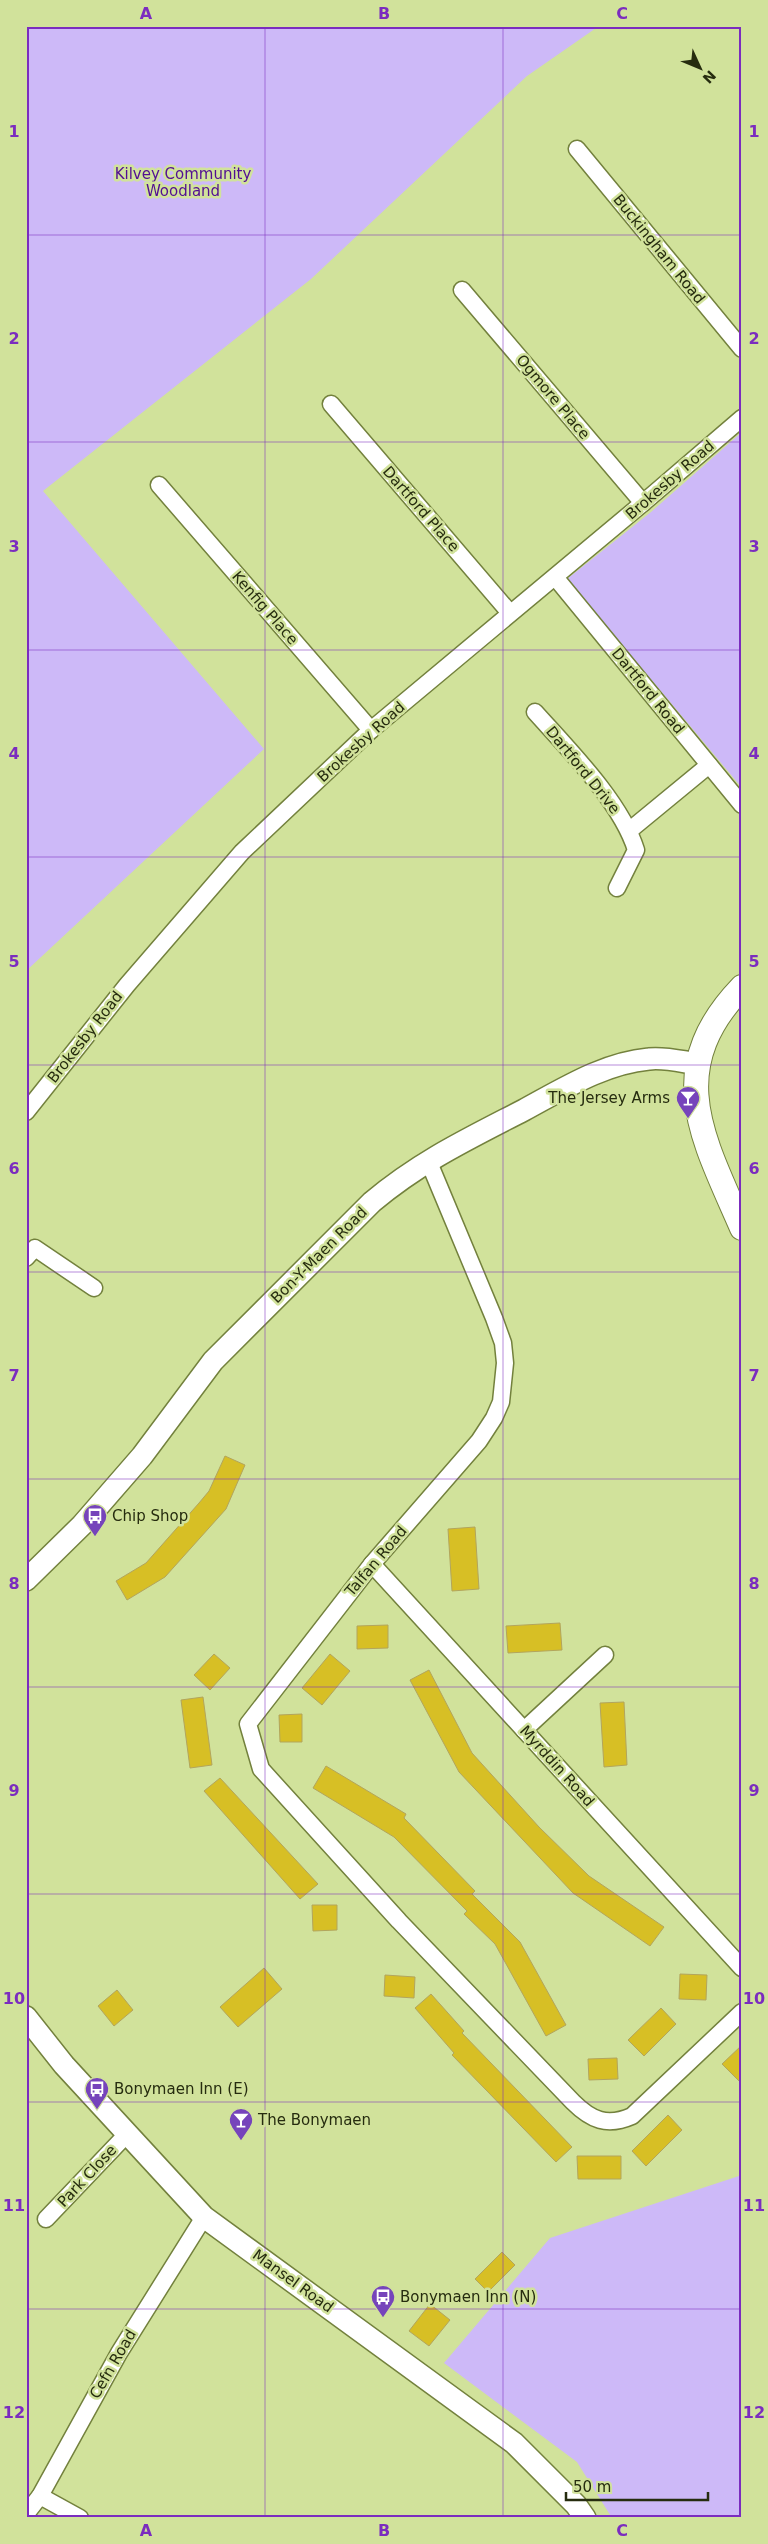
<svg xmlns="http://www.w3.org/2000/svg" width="768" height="2544" font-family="'DejaVu Sans',sans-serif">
	<rect width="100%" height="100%" fill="#d1e29b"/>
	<g fill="#cdb9f8">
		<path d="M26 26H599L527 76 311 279 43 491 264 749 26 971Z"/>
		<path d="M742 432V788L567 579 651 512Z"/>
		<path d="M742 2175V2518H612L577 2462 444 2363 550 2238Z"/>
	</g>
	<g fill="#d7bf25" stroke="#b2a55d">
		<path d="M225 1456 245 1465 226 1509 165 1577 127 1600 116 1581 146 1563 199 1503 209 1491Z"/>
		<path d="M475 1527 479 1589 452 1591 448 1529Z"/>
		<path d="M560 1623 562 1650 508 1653 506 1626Z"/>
		<path d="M388 1625V1648L357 1649V1626Z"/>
		<path d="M214 1654 230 1668 210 1690 194 1675Z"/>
		<path d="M330 1654 350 1671 322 1705 302 1688Z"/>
		<path d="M429 1670 472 1753 539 1827 589 1876 664 1927 650 1946 573 1893 459 1772 410 1680Z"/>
		<path d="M203 1697 212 1765 190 1768 181 1700Z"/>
		<path d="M624 1702 627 1765 604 1767 600 1703Z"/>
		<path d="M302 1714V1742H280L279 1715Z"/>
		<path d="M326 1766 406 1814 404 1818 475 1891 472 1894 520 1942 566 2025 546 2036 495 1944 464 1914 467 1911 394 1837 313 1788Z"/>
		<path d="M220 1778 318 1884 300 1899 204 1791Z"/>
		<path d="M312 1905H337V1930L313 1931Z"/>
		<path d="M264 1968 282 1989 238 2027 220 2007Z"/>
		<path d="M680 1974 707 1975 706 2000 679 1999Z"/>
		<path d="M385 1975 415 1977 414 1998 384 1996Z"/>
		<path d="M117 1990 133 2010 114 2026 98 2006Z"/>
		<path d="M431 1994 464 2031 462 2033 572 2147 556 2162 452 2055 454 2053 415 2008Z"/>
		<path d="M661 2008 676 2024 644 2056 628 2040Z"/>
		<path d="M742 2045V2084L722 2064Z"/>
		<path d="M617 2058 618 2079 589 2080 588 2059Z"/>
		<path d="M668 2115 682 2130 646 2166 632 2151Z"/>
		<path d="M577 2156H621V2179H578Z"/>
		<path d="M502 2252 515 2265 488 2292 475 2279Z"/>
		<path d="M430 2304 450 2320 429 2346 409 2331Z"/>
	</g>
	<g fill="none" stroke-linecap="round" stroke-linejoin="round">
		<g stroke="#73813d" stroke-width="19">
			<g id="minor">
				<path d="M577 149 742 349"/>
				<path d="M462 290 643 503"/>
				<path d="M331 404 510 613"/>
				<path d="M159 485 371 730"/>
				<path d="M555 577 742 805"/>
				<path d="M535 712C569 750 621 802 636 850L617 888"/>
				<path d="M630 830 709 765"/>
				<path d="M26 1112 127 985 242 852 371 730 643 503 742 418"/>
				<path d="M428 1160 494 1318 503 1343 505 1363 501 1402 494 1418 479 1441 372 1564 248 1724 261 1769 399 1921 573 2102C591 2120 607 2127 632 2116L742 2012"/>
				<path d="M26 1258 35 1248 94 1288"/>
				<path d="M372 1564 742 1968"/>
				<path d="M524 1730 605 1655"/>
				<path d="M46 2219 128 2133"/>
				<path d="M40 2496 80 2518"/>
				<path d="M26 2514 40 2496 119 2353 204 2217"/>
			</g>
		</g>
		<g stroke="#73813d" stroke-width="24">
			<g id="tertiary">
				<path d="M26 1580 82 1525 142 1456 213 1361 372 1202C421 1161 468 1139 524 1110 563 1089 604 1063 649 1059 665 1057 683 1062 698 1064"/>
				<path d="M26 2017 64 2065 204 2217 514 2443 576 2505 585 2518"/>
			</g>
		</g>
		<g stroke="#73813d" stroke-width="26">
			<path id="secondary" d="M742 987C662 1070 703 1138 742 1228"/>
		</g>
		<use href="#minor" stroke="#fff" stroke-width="16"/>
		<use href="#tertiary" stroke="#fff" stroke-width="21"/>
		<use href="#secondary" stroke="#fff" stroke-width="24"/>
	</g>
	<path fill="none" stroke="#7b2cbf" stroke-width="1" stroke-opacity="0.55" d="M265 26V2518M503 26V2518M26 235H742M26 442H742M26 650H742M26 857H742M26 1065H742M26 1272H742M26 1479H742M26 1687H742M26 1894H742M26 2102H742M26 2309H742"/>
	<defs>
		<g id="bar-pin" transform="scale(1.25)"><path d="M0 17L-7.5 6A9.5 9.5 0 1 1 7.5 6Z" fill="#7644bb" stroke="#d1e29b"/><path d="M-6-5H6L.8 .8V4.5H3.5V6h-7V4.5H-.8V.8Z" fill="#fff"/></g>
		<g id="bus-pin" transform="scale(1.25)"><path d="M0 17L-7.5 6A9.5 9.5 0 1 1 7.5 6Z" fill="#7644bb" stroke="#d1e29b"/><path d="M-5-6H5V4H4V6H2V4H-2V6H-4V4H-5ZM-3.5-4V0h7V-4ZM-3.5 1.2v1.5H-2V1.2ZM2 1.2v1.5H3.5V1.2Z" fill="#fff"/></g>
	</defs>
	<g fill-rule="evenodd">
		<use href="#bar-pin" x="688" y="1098"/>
		<use href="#bus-pin" x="95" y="1516"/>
		<use href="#bus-pin" x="97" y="2089"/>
		<use href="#bar-pin" x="241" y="2120"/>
		<use href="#bus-pin" x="383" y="2297"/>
	</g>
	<g text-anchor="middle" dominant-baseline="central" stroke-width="5" stroke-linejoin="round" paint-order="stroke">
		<g font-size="15" fill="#520e93" stroke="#d1e29b">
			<text x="183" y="174">Kilvey Community<tspan x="183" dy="17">Woodland</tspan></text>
		</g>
		<g font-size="15" fill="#262c0f" stroke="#d1e29b">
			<text transform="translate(659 249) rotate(51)">Buckingham Road</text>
			<text transform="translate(553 397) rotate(50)">Ogmore Place</text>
			<text transform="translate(670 480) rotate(-41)">Brokesby Road</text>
			<text transform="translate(421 509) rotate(49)">Dartford Place</text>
			<text transform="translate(265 608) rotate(49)">Kenfig Place</text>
			<text transform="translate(648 691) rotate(51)">Dartford Road</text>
			<text transform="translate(361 742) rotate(-42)">Brokesby Road</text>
			<text transform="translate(583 770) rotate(51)">Dartford Drive</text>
			<text transform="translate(85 1037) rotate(-52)">Brokesby Road</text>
			<text transform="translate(319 1255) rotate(-45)">Bon-Y-Maen Road</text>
			<text transform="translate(376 1561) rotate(-50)">Talfan Road</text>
			<text transform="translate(557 1766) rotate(48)">Myrddin Road</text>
			<text transform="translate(87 2176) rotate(-47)">Park Close</text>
			<text transform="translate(293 2281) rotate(36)">Mansel Road</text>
			<text transform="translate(113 2364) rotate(-60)">Cefn Road</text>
		</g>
		<g font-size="15" fill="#262c0f" stroke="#d1e29b" text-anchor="start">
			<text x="670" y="1098" text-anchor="end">The Jersey Arms</text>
			<text x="112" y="1516">Chip Shop</text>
			<text x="114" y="2089">Bonymaen Inn (E)</text>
			<text x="258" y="2120">The Bonymaen</text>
			<text x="400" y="2297">Bonymaen Inn (N)</text>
		</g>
	</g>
	<rect width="768" height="2544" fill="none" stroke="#d1e29b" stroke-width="55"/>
	<g transform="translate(700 68) rotate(134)" stroke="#d1e29b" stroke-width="4" paint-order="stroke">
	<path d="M0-4L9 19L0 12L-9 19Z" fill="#262c0f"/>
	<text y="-8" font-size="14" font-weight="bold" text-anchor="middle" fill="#262c0f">N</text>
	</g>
	<path d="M566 2492v8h142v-8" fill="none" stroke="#262c0f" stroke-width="2.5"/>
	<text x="573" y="2492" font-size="15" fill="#262c0f" stroke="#d1e29b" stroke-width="4" paint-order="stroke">50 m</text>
	<rect x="28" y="28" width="712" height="2488" fill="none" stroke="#7b2cbf" stroke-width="2"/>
	<g font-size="16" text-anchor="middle" font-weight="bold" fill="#7b2cbf">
		<text x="146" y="19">A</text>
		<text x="384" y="19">B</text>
		<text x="622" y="19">C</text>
		<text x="14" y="137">1</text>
		<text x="754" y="137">1</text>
		<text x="14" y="344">2</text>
		<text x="754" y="344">2</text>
		<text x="14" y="552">3</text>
		<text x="754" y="552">3</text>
		<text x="14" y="759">4</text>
		<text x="754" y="759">4</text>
		<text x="14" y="967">5</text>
		<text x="754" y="967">5</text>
		<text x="14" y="1174">6</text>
		<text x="754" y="1174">6</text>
		<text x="14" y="1381">7</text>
		<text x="754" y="1381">7</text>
		<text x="14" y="1589">8</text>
		<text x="754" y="1589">8</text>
		<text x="14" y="1796">9</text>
		<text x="754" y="1796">9</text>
		<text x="14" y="2004">10</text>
		<text x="754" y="2004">10</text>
		<text x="14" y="2211">11</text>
		<text x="754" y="2211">11</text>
		<text x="14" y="2418">12</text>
		<text x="754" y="2418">12</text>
		<text x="146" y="2536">A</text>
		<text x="384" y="2536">B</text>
		<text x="622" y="2536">C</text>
	</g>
</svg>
